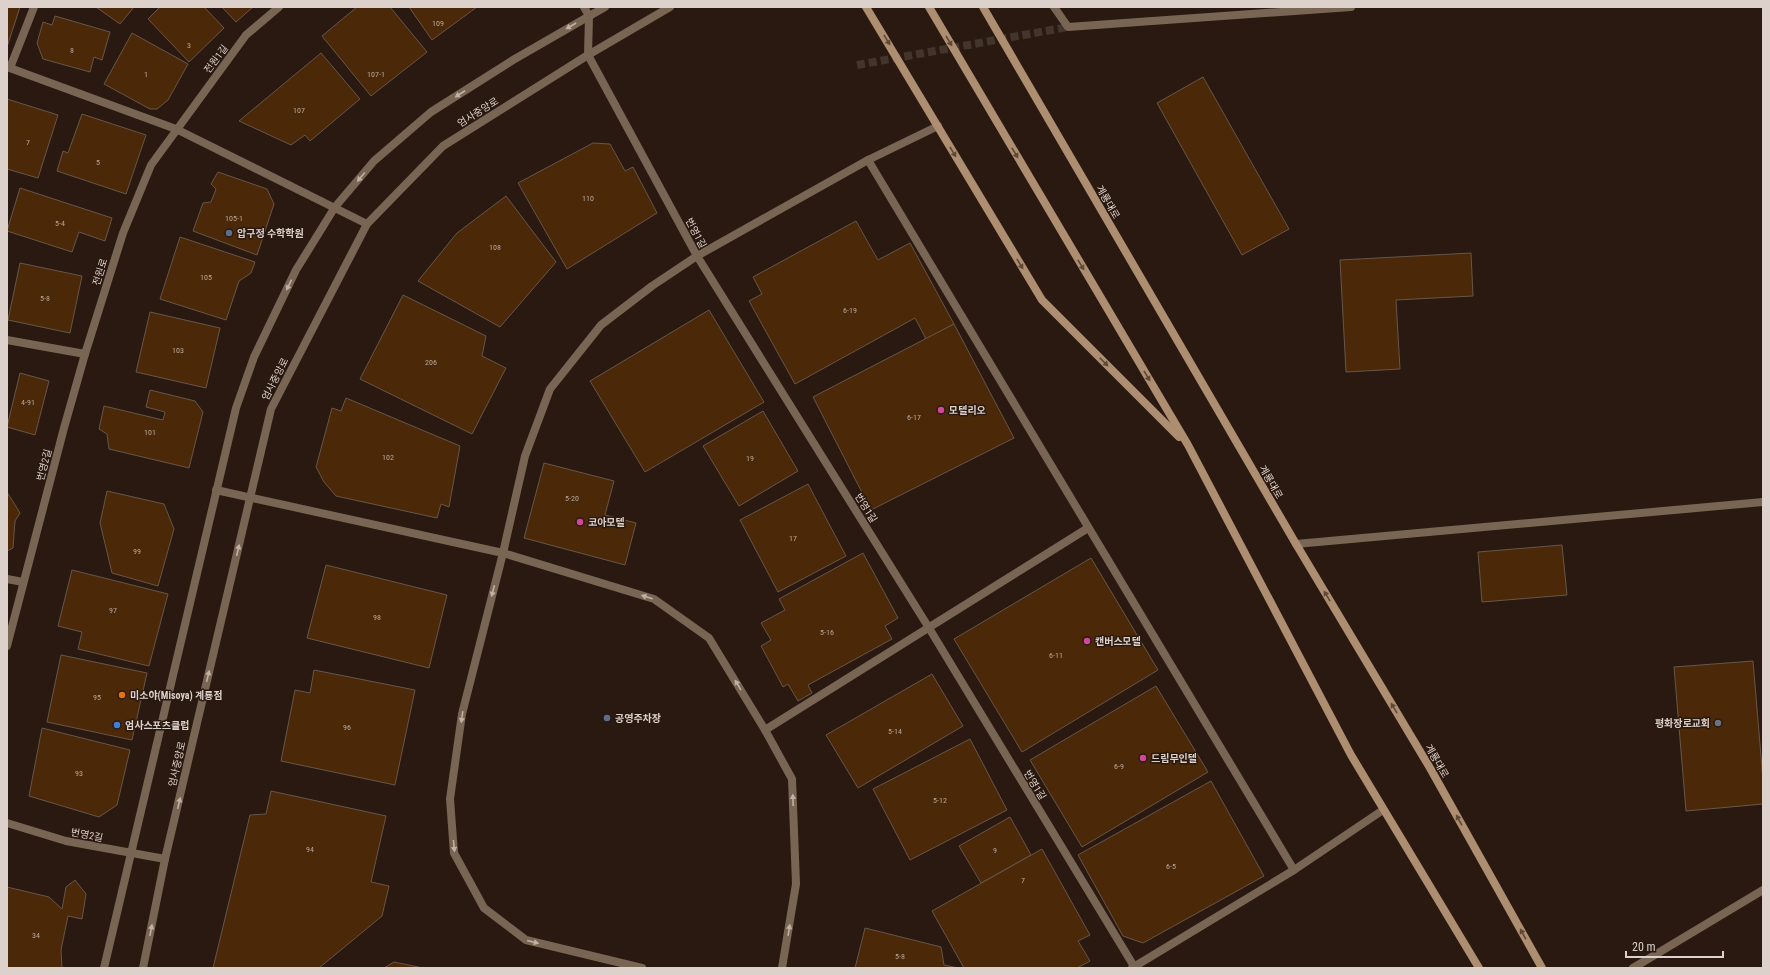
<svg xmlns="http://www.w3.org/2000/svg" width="1770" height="975" font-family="'Roboto Condensed','Noto Sans KR',sans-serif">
	<rect width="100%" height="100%" fill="#291910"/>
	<g fill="#4b2908" stroke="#675649">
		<path d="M7 7H20L7 47Z"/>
		<path d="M96 7H134L120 24Z"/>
		<path d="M160 7H204L224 28 189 62 148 19Z"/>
		<path d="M222 7H253L236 22Z"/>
		<path d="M357 7H390L427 52 371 96 322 36Z"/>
		<path d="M409 7H477L432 40Z"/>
		<path d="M55 16 110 32 102 60 94 57 90 72 43 59 37 43 43 22 52 25Z"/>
		<path d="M132 33 188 64 168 100 157 109H150L104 84Z"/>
		<path d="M321 53 360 99 310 141 305 135 291 145 239 121Z"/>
		<path d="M1203 77 1289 229 1242 255 1157 103Z"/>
		<path d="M7 99 58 115 38 178 7 169Z"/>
		<path d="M82 114 146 135 126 194 57 171 63 151 68 153Z"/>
		<path d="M593 143 610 144 625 171 633 167 657 213 567 269 518 183Z"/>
		<path d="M218 172 267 189 274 204 257 255 193 231 203 203 211 202 216 189 211 184Z"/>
		<path d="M20 188 112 218 105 241 79 232 72 252 7 231Z"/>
		<path d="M506 196 556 262 500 327 418 281 457 233Z"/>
		<path d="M856 221 878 260 910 243 954 324 926 339 915 318 795 384 749 301 762 294 753 277Z"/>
		<path d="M180 237 255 262 251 273 239 281 226 320 160 299Z"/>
		<path d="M1471 253 1473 296 1396 300 1400 369 1346 372 1340 260Z"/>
		<path d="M20 263 82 276 70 333 8 320Z"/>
		<path d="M403 295 486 336 482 356 506 368 472 434 360 379Z"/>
		<path d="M709 310 764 402 645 472 590 381Z"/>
		<path d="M150 312 220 328 206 388 136 372Z"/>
		<path d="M954 324 1014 438 871 510 813 397Z"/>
		<path d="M20 373 49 381 35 435 7 427Z"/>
		<path d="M150 390 195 401 203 412 189 468 109 449 107 434 99 429 104 406 163 420 165 412 146 407Z"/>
		<path d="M346 398 460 446 449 507 441 504 437 518 336 496 324 482 316 467 332 408 341 411Z"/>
		<path d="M763 411 798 471 739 506 703 446Z"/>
		<path d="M544 463 614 481 605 515 636 523 625 565 524 538Z"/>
		<path d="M808 484 846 556 778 592 740 520Z"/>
		<path d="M107 491 164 504 174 529 158 586 112 573 100 523Z"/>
		<path d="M7 492 20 513 15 521 13 548 7 551Z"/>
		<path d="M1562 545 1567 595 1482 602 1478 552Z"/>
		<path d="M863 553 898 618 885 626 892 639 808 685 812 693 798 701 788 684 783 687 761 646 771 640 761 623 785 610 779 599Z"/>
		<path d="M1091 558 1158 670 1022 752 954 639Z"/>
		<path d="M326 565 447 595 429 668 307 638Z"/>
		<path d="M72 570 168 594 149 666 78 649 82 632 58 626Z"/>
		<path d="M61 655 147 673 132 740 47 722Z"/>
		<path d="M1753 661 1763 780V804L1686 811 1674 667Z"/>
		<path d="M314 670 415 690 395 785 281 761 295 690 310 693Z"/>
		<path d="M932 674 963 726 858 788 826 735Z"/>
		<path d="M1156 686 1208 772 1082 847 1030 760Z"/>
		<path d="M42 728 130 750 117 805 99 817 29 796Z"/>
		<path d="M970 739 1007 810 910 860 873 789Z"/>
		<path d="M1211 781 1264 876 1143 943 1123 936 1078 855Z"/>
		<path d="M271 791 386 816 371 882 389 886 382 916 319 968H213L250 815 266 814Z"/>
		<path d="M1010 817 1031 855 981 883 959 846Z"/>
		<path d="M1042 849 1090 935 1078 941 1090 961 1077 968H964L932 911Z"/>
		<path d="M75 880 86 894 82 919 68 916 61 950 62 968H7V887L49 897 62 909 66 887Z"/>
		<path d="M865 928 941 947 944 965 958 968H855Z"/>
		<path d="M394 962 423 968H384Z"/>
	</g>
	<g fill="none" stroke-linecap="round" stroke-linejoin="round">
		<path stroke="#44352c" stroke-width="8" stroke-dasharray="8 4" stroke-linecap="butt" d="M857 65 1068 27"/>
		<g stroke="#796553" stroke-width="8">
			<path d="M584 7 589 16 588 55 697 256 929 628 1135 968"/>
			<path d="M1054 7 1068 27 1351 7"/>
			<path d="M7 67 176 129 367 224"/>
			<path d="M10 68 34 7"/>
			<path d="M868 160 1294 870"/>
			<path d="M7 340 85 354"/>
			<path d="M216 490 503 553 654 599 709 638 765 730 792 779 796 884 782 968"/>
			<path d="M1296 544 1763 502"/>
			<path d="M7 579 23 582"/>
			<path d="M7 646 64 428 85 354 123 233 151 165 246 35 279 7"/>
			<path d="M765 730 1088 528"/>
			<path d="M7 823 66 841 165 859"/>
			<path d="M104 968 236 408 254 357 296 270 335 207 374 161 431 112 513 60 605 7"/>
			<path d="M143 968 165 859 271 409 367 224 443 146 588 55 670 7"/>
			<path d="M642 968 526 940 484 908 454 853 450 799 462 714 503 553 525 456 550 389 601 325 652 286 697 256 868 160 938 126"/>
			<path d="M1132 968 1294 870 1383 810"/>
			<path d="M1633 968 1763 890"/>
		</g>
		<g stroke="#ae8e70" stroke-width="8">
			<path d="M866 7 1042 300 1179 437"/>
			<path d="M929 7 1188 445 1351 755 1479 968"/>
			<path d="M983 7 1296 544 1430 768 1542 968"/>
		</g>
	</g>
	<defs><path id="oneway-solid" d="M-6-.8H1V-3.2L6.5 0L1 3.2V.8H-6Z"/></defs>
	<g fill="#bfb1a7">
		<use href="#oneway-solid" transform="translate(571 26) rotate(150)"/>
		<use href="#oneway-solid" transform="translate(460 94) rotate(147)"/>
		<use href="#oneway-solid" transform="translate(361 177) rotate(130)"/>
		<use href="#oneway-solid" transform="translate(289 285) rotate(116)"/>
		<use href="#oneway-solid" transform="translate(238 550) rotate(-77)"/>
		<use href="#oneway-solid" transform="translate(493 591) rotate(104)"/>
		<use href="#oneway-solid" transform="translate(647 597) rotate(-163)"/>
		<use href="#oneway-solid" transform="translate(208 676) rotate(-77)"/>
		<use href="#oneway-solid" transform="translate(738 685) rotate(-121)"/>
		<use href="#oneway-solid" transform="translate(462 717) rotate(98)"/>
		<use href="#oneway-solid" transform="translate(793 800) rotate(-92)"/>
		<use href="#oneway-solid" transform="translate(179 803) rotate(-77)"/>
		<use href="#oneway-solid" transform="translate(454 846) rotate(85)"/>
		<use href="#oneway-solid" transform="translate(151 930) rotate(-79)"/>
		<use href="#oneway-solid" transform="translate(789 930) rotate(-81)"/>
		<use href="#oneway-solid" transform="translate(533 942) rotate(14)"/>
	</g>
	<g fill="#5e4836">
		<use href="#oneway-solid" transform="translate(887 40) rotate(59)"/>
		<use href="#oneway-solid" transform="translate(949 41) rotate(59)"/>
		<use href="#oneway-solid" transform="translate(953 152) rotate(59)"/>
		<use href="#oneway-solid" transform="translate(1015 153) rotate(59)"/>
		<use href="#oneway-solid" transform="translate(1020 264) rotate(59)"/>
		<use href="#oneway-solid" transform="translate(1081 265) rotate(59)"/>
		<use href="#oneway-solid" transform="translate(1104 362) rotate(45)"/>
		<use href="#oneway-solid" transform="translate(1147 376) rotate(59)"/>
		<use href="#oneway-solid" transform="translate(1327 596) rotate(-121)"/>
		<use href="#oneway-solid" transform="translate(1394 708) rotate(-121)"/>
		<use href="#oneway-solid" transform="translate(1459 820) rotate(-119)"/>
		<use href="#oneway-solid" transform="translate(1523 934) rotate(-119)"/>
	</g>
	<g fill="#5c6f8a" stroke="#291910" stroke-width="1.5">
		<circle cx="229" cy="233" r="4"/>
		<circle cx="607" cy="718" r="4"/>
	</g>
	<g fill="#d1479c" stroke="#291910" stroke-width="1.5">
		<circle cx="941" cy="410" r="4"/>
		<circle cx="580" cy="522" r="4"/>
		<circle cx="1087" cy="641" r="4"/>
		<circle cx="1143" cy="758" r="4"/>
	</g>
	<circle fill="#e8710a" stroke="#291910" stroke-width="1.5" cx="122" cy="695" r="4"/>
	<circle fill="#6b7280" stroke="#291910" stroke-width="1.5" cx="1718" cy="723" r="4"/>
	<circle fill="#3f7fe0" stroke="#291910" stroke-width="1.5" cx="117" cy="725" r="4"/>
	<g text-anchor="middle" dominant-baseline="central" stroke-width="3" stroke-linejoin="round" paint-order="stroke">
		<g font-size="8" fill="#b8a79a">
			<text x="438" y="23">109</text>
			<text x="189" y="45">3</text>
			<text x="72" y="50">8</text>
			<text x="146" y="74">1</text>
			<text x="376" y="74">107-1</text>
			<text x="299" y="110">107</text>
			<text x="28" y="142">7</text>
			<text x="98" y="162">5</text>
			<text x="588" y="198">110</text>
			<text x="234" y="218">105-1</text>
			<text x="60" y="223">5-4</text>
			<text x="495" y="247">108</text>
			<text x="206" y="277">105</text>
			<text x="45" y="298">5-8</text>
			<text x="850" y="310">6-19</text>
			<text x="178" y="350">103</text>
			<text x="431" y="362">206</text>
			<text x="28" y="402">4-91</text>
			<text x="914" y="417">6-17</text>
			<text x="150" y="432">101</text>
			<text x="388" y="457">102</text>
			<text x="750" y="458">19</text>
			<text x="572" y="498">5-20</text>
			<text x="793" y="538">17</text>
			<text x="137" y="551">99</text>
			<text x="113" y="610">97</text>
			<text x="377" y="617">98</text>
			<text x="827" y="632">5-16</text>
			<text x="1056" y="655">6-11</text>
			<text x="97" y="697">95</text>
			<text x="347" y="727">96</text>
			<text x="895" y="731">5-14</text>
			<text x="1119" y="766">6-9</text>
			<text x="79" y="773">93</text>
			<text x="940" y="800">5-12</text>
			<text x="310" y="849">94</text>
			<text x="995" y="850">9</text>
			<text x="1171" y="866">6-5</text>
			<text x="1023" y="880">7</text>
			<text x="36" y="935">34</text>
			<text x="900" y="956">5-8</text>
		</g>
		<g font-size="10" fill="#ddd1cb" stroke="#291910">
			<text transform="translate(216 59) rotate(-53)">전원1길</text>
			<text transform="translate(478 112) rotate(-32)">엄사중앙로</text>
			<text transform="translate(1108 202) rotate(60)">계룡대로</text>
			<text transform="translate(696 233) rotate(62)">번영1길</text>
			<text transform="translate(100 272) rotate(-73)">전원로</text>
			<text transform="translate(275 379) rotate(-63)">엄사중앙로</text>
			<text transform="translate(44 465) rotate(-75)">번영2길</text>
			<text transform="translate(1271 482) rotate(60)">계룡대로</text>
			<text transform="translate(866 508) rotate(58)">번영1길</text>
			<text transform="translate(1437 761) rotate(60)">계룡대로</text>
			<text transform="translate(177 764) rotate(-77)">엄사중앙로</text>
			<text transform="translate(1035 785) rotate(59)">번영1길</text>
			<text transform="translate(87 835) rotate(11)">번영2길</text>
		</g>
		<g font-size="10" font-weight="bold" fill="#ddd1cb" stroke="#291910" text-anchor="start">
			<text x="237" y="233">압구정 수학학원</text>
			<text x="949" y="410">모텔리오</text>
			<text x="588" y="522">코아모텔</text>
			<text x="1095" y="641">캔버스모텔</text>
			<text x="130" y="695">미소야(Misoya) 계룡점</text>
			<text x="615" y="718">공영주차장</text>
			<text x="1710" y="723" text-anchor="end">평화장로교회</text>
			<text x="125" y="725">엄사스포츠클럽</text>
			<text x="1151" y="758">드림무인텔</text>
		</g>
	</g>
	<rect width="1770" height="975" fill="none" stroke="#ddd1cb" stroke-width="16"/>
	<path d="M1626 951v6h97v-6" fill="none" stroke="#ddd1cb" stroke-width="2"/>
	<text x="1632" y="951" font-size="12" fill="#ddd1cb" stroke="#291910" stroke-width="3" paint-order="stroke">20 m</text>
</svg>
